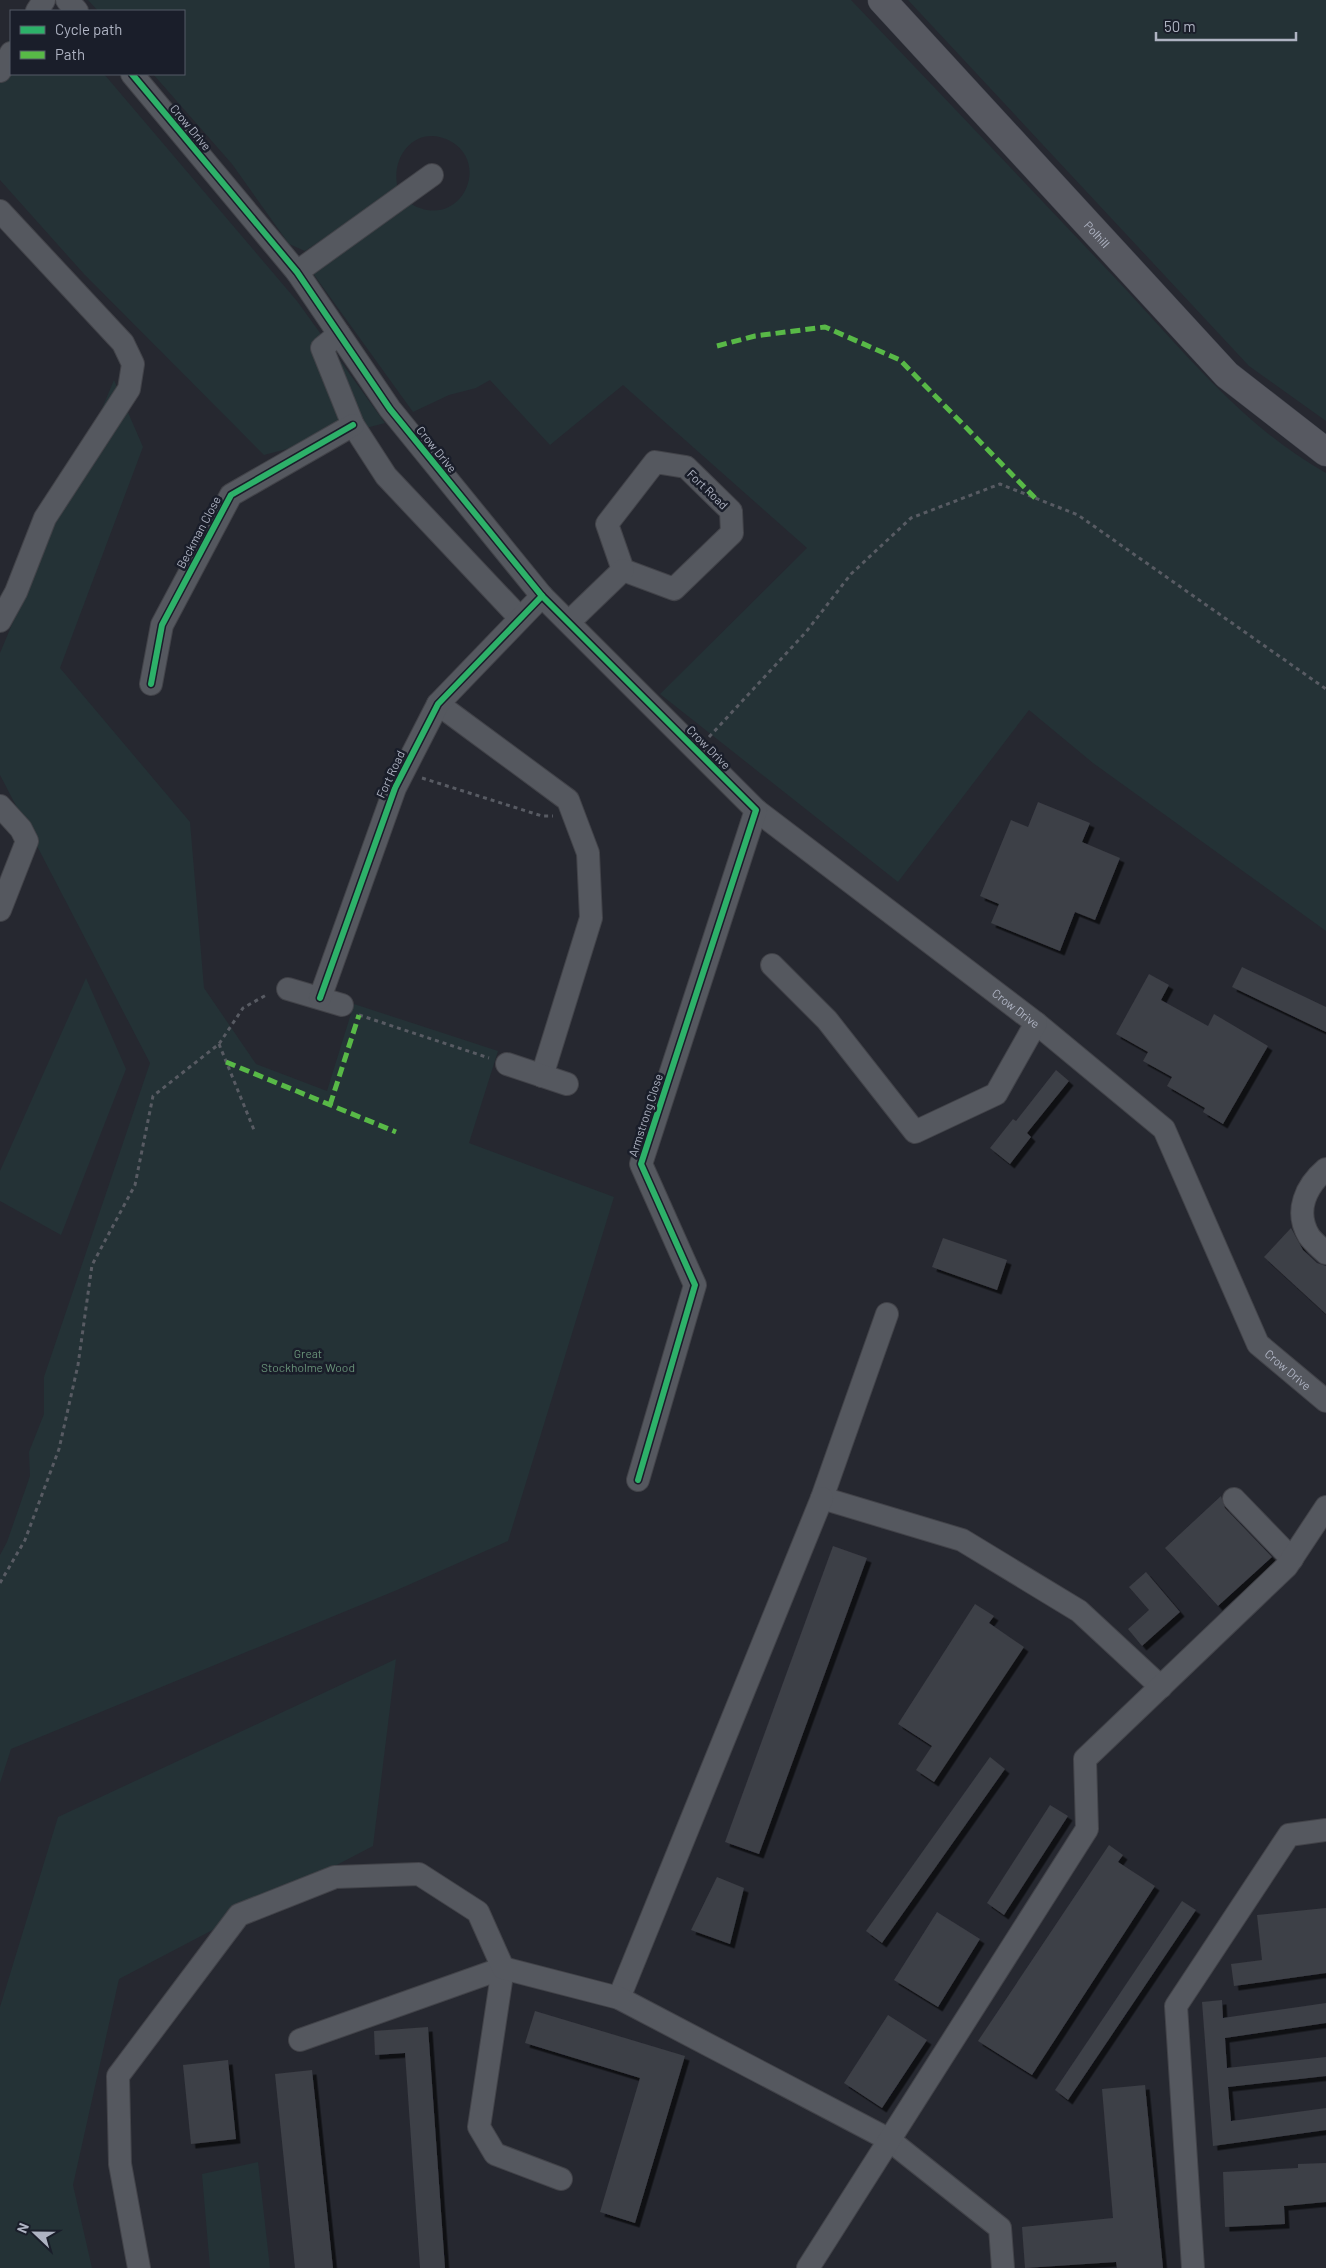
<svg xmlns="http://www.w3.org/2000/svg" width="1326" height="2268" font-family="Barlow,sans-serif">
	<defs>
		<filter id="shadow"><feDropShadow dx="4.5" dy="4.5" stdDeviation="0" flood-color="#0009"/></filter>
	</defs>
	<rect width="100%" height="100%" fill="#262830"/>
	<g fill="#243236">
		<path d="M88 0H851C940 93 1028 186 1116 279 1181 348 1242 426 1326 473V931L1093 763 1029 710 898 882 660 694 807 548 623 385 550 445 490 380 476 388 449 395 413 412 312 272 405 200C456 237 493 167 452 142 418 122 389 155 398 189L305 251 289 244 232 164 153 74H184V11H98Z"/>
		<path d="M908 0H1326V421L1249 366Z"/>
		<path d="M11 38V74H104L297 301 385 423 264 455 84 274 0 180V50Z"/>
		<path d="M114 380 143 447 60 668 190 822 204 988 256 1064 327 1091 354 1004 498 1051 469 1143 614 1197 508 1541 397 1590 11 1749 0 1783V1555L7 1542 30 1476 29 1452 44 1414V1377L150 1063 0 775V653Z"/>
		<path d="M86 978 126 1069 61 1235 0 1201V1171Z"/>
		<path d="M396 1659 373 1846 119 1979 73 2185 92 2268H0V2007L58 1817Z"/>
		<path d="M258 2162 270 2268H210L202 2174Z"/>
	</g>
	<g fill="#3d3f46" filter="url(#shadow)">
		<path d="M1038 802 1090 823 1082 842 1120 858 1095 920 1075 912 1060 951 991 923 999 904 980 896 1011 820 1028 827Z"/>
		<path d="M1242 967 1326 1007V1032L1232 987Z"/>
		<path d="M1149 974 1169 985 1161 1000 1208 1026 1214 1014 1268 1046 1223 1124 1203 1112 1205 1108 1167 1086 1172 1077 1143 1061 1148 1052 1116 1034Z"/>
		<path d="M1056 1070 1069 1081 1027 1133 1031 1137 1010 1164 990 1148 1013 1119 1016 1121Z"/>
		<path d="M1291 1228 1303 1250 1317 1263 1326 1266V1314L1264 1257Z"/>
		<path d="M943 1238 1007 1260 997 1290 932 1267Z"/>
		<path d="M1221 1496 1225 1508 1272 1557 1218 1606 1165 1548Z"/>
		<path d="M833 1546 867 1558 759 1854 725 1842Z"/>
		<path d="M1146 1572 1180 1612 1142 1646 1128 1629 1149 1610 1129 1587Z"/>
		<path d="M975 1604 994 1616 989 1623 1024 1647 934 1782 916 1770 932 1746 898 1724Z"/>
		<path d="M990 1757 1005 1769 882 1943 866 1931Z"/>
		<path d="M1050 1805 1068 1816 1004 1915 987 1903Z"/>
		<path d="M1109 1845 1123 1855 1118 1862 1155 1886 1032 2075 978 2041Z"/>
		<path d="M717 1877 744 1888 730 1944 691 1930Z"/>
		<path d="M1182 1901 1196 1910 1068 2100 1055 2090Z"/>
		<path d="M1326 1908V1973L1234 1986 1231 1964 1262 1960 1257 1915Z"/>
		<path d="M937 1912 980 1939 938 2007 894 1980Z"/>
		<path d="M1222 2000 1223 2018 1326 2003V2023L1225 2038 1227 2068 1326 2057V2076L1228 2087 1231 2121 1326 2108V2130L1213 2146 1202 2002Z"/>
		<path d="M535 2011 685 2056 635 2223 600 2212 640 2078 525 2043Z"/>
		<path d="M888 2015 927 2040 882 2108 844 2083Z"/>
		<path d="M428 2027 445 2268H420L405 2053 375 2055 374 2031Z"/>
		<path d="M228 2060 236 2139 191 2144 183 2065Z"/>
		<path d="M312 2070 333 2268H295L275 2074Z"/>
		<path d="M1145 2085 1163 2268H1117L1116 2262 1025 2268 1022 2227 1113 2218 1102 2089Z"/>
		<path d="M1326 2163V2202L1284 2206 1285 2224 1225 2227 1223 2172 1298 2168V2164Z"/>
	</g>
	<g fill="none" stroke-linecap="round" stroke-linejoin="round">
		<g stroke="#424349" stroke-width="24">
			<g id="minor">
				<path d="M67 0 77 11"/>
				<path d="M37 11 44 0"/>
				<path d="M0 71 11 53"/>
				<path id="s1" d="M132 74 297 272 390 409 542 596 756 810 1036 1023 1164 1129 1258 1344 1326 1401"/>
				<path d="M0 211 123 343 133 364 129 389 45 518 16 592 0 621"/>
				<path d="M297 272 432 175"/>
				<path d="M339 334 322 348 353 425 386 476 520 618"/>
				<path d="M655 462 686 467 731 511 732 533 674 589 623 570 607 524Z"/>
				<path d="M569 622 623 570"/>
				<path d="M151 684 162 625 231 495 353 425"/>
				<path d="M438 704 568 800 588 853 591 918 542 1076"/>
				<path d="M0 806 21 829 27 841 0 910"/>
				<path d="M772 965 827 1020 915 1132 996 1094 1036 1023"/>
				<path d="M288 989 342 1005"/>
				<path d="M320 998 395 788 438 704 542 596"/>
				<path d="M507 1064 567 1084"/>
				<path d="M1326 1169C1306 1186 1294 1211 1309 1236 1313 1242 1321 1248 1326 1253"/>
				<path d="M887 1314 822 1498 962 1540 1079 1611 1161 1687"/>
				<path d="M638 1480 695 1285 641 1164 756 810"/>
				<path d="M1234 1499 1292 1559"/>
				<path d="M619 1998 822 1498"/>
				<path d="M300 2040 503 1968 479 2127 495 2154 561 2179"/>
				<path d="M139 2268 120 2164 118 2076 239 1915 335 1877 419 1874 478 1912 503 1968 619 1998 888 2139 1000 2228 1003 2268"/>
				<path d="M808 2268 1087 1829 1085 1759 1287 1566 1326 1507"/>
				<path d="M1193 2268 1176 2006 1289 1835 1326 1830"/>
			</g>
		</g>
		<g stroke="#42454d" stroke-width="29">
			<g id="major">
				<path id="s2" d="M882 0 1227 375 1326 452"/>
			</g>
		</g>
		<g stroke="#585b63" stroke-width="3" stroke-dasharray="4 4" stroke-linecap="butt">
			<path d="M709 737 806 632 851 574 911 518 1000 484 1078 515 1326 689"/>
			<path d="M422 778 542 816H553"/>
			<path d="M359 1015 489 1058"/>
			<path d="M219 1044 254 1130"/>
			<path d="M0 1583 25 1540 59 1449 78 1365 92 1265 135 1185 153 1096 219 1044 243 1008 268 994"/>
		</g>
		<use href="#minor" stroke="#55585f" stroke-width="22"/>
		<use href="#major" stroke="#575961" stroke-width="28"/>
		<g stroke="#58b947" stroke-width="5" stroke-dasharray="10 5" stroke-linecap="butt">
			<path d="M717 346 755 336 825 327 900 360 1035 498"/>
			<path d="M226 1062 396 1132"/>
			<path d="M330 1105 359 1015"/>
		</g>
		<g stroke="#1a1e2a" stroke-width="9">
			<g id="cycleway">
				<path d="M132 74 297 272 390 409 542 596 756 810 641 1164 695 1285 638 1480"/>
				<path d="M151 684 162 625 231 495 353 425"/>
				<path d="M320 998 395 788 438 704 542 596"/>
			</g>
		</g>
		<use href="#cycleway" stroke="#2db169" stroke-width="6"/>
	</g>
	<g text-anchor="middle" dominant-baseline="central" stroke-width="5" stroke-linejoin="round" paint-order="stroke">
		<g font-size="12" fill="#aeb3c2" stroke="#1a1e2a">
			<text transform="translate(191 127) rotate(50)">Crow Drive</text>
			<text stroke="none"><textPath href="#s2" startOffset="318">Polhill</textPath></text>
			<text transform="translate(437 449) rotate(51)">Crow Drive</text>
			<text transform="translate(708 489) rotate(44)">Fort Road</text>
			<text transform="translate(198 532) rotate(-62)">Beckman Close</text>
			<text transform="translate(709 747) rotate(45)">Crow Drive</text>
			<text transform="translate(390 774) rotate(-65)">Fort Road</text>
			<text stroke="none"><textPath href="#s1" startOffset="1294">Crow Drive</textPath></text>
			<text transform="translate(645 1115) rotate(-72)">Armstrong Close</text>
			<text stroke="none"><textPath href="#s1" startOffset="1759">Crow Drive</textPath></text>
		</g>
		<g font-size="12" fill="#689178" stroke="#1a1e2a">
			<text x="308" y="1353">Great<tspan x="308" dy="14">Stockholme Wood</tspan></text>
		</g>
	</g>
	<rect x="10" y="10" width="175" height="65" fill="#1a1e2a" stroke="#555a67"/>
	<rect x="20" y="26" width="25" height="8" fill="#2db169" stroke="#555a67"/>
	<text x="55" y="35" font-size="15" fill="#aeb3c2">Cycle path</text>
	<rect x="20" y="51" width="25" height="8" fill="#58b947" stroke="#555a67"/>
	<text x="55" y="60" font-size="15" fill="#aeb3c2">Path</text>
	<g transform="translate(35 2233) rotate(292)" stroke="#1a1e2a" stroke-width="4" paint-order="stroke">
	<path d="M0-4L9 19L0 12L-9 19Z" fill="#aeb3c2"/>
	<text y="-8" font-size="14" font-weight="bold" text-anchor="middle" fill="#aeb3c2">N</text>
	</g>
	<path d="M1156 32v8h140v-8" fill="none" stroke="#aeb3c2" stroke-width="2.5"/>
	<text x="1164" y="32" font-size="15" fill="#aeb3c2" stroke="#1a1e2a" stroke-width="4" paint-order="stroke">50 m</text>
</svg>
